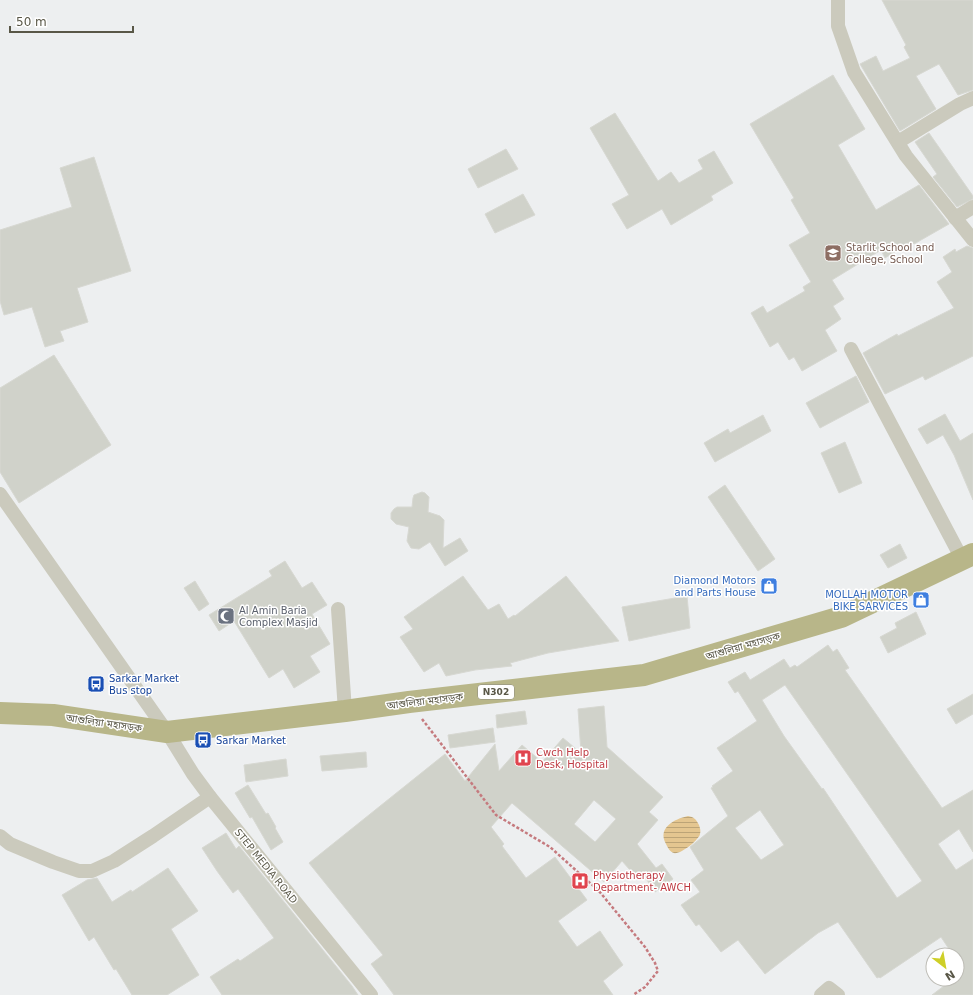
<svg xmlns="http://www.w3.org/2000/svg" width="973" height="995" font-family="'DejaVu Sans','Noto Sans Bengali',sans-serif">
	<defs>
		<pattern id="water-rules" width="6" height="5" patternUnits="userSpaceOnUse"><rect width="6" height="5" fill="#e4c690"/><path d="M0 2.5h6" fill="none" stroke="#bca477"/></pattern>
	</defs>
	<rect width="100%" height="100%" fill="#edeff0"/>
	<path fill="url(#water-rules)" d="M688 816C694 817 696 819 699 825 700 828 701 831 700 834 699 840 680 855 674 853 670 852 668 848 666 844 657 828 674 819 688 816Z"/>
	<g fill="#d0d2ca" stroke="#d7d8d2" fill-rule="evenodd">
		<path d="M882 0H973V90L958 95 939 64 916 76 936 109 900 131 860 64 876 56 883 71 910 58 904 47 906 45Z"/>
		<path d="M833 75 865 129 838 145 876 210 919 185 949 224 914 244 912 241 885 258 881 250 832 280 844 299 833 306 841 319 825 330 837 351 802 371 794 357 789 360 778 342 770 347 751 313 763 306 767 313 805 291 803 287 811 282 789 245 810 233 791 200 794 198 750 124Z"/>
		<path d="M615 113 658 181 671 172 679 183 703 169 698 160 714 151 733 183 711 196 713 200 671 225 662 209 627 229 612 204 629 195 590 128Z"/>
		<path d="M929 133 973 196V199L957 207 933 177 937 174 915 142Z"/>
		<path d="M506 149 518 169 478 188 468 169Z"/>
		<path d="M94 157 131 271 77 288 88 322 60 331 64 341 45 347 32 307 4 315 0 301V230L72 207 60 168Z"/>
		<path d="M523 194 535 215 495 233 485 214Z"/>
		<path d="M967 246 973 248V356L925 380 923 376 885 394 863 353 897 334 898 336 954 308 937 282 952 272 943 257 955 249 956 252Z"/>
		<path d="M54 355 111 445 19 503 0 472V388Z"/>
		<path d="M856 376 869 402 820 428 806 403Z"/>
		<path d="M945 414 960 441 973 433V500L954 455 943 435 927 444 918 429Z"/>
		<path d="M763 415 771 431 715 462 704 443 728 429 730 433Z"/>
		<path d="M845 442 862 483 839 493 821 453Z"/>
		<path d="M725 485 775 559 758 571 708 497Z"/>
		<path d="M422 492 425 493 429 497 428 512 440 516 444 520 443 548 460 538 468 551 445 566 430 542 419 549 411 548 407 541 409 527 396 524 391 519V513L394 509 397 507H412L413 498 414 495Z"/>
		<path d="M900 544 907 558 888 568 880 555Z"/>
		<path d="M285 561 302 588 312 582 327 605 312 614 330 644 310 656 320 672 294 688 283 669 269 678 234 621 219 631 209 615 272 576 269 571Z"/>
		<path d="M463 576 488 610 499 604 508 619 514 615 515 616 566 576 619 641 548 653 510 663 512 666 475 670 446 676 439 663 424 672 400 637 413 629 404 617Z"/>
		<path d="M195 581 209 604 199 611 184 588Z"/>
		<path d="M687 596 690 628 629 641 622 607Z"/>
		<path d="M916 612 926 634 888 653 880 637 897 628 895 623Z"/>
		<path d="M828 645 833 652 837 649 849 668 845 670 942 808 973 790V852L959 829 938 844 956 870 973 859V995H932L953 979H957V976L964 970 957 960V955H953L941 937 880 978 879 977 877 978 838 922 818 933 765 974 738 940 721 952 699 924 696 926 681 905 700 892 691 880 704 870 690 847 728 816 711 788 713 787 712 786 733 771 717 748 757 721 738 691 735 693 728 682 745 672 750 680 784 659 790 668 795 665 797 667ZM785 685 922 881 897 898 823 788 822 789 784 736 762 700ZM760 810 784 845 761 860 735 828Z"/>
		<path d="M973 694V714L956 724 947 709Z"/>
		<path d="M604 706 607 747 663 797 649 812 658 820 637 844 656 868 662 864 673 879 655 892 643 874 638 879 622 861 604 882 512 803 491 827 504 844 502 846 526 878 555 857 587 900 558 921 577 947 600 931 623 965 603 981 613 995H394L371 964 383 955 309 863 445 754 465 781 495 744 499 771 522 745 542 762 563 738 581 753 578 709ZM594 800 616 819 595 842 574 824Z"/>
		<path d="M525 711 527 724 497 728 496 715Z"/>
		<path d="M493 728 495 742 450 748 448 735Z"/>
		<path d="M366 752 367 767 322 771 320 756Z"/>
		<path d="M286 759 288 776 246 782 244 765Z"/>
		<path d="M248 785 266 814 268 813 276 827 275 828 283 842 271 850 252 817 250 818 235 793Z"/>
		<path d="M226 833 236 849 239 846 352 986 358 995H222L210 977 238 959 240 961 274 938 238 889 233 893 217 871 202 848Z"/>
		<path d="M168 868 198 911 171 929 199 975 167 995H132L116 969 114 970 94 937 89 941 62 895 87 880 97 878 112 902 131 890 132 892Z"/>
	</g>
	<g fill="none" stroke-linecap="round" stroke-linejoin="round">
		<path stroke="#c57a7e" stroke-width="2.5" stroke-dasharray="3 2" stroke-linecap="butt" d="M422 719 496 815 550 847 599 891 645 947 655 963 658 971 645 987 633 995"/>
		<g stroke="#cbcabd" stroke-width="14">
			<path d="M838 0V26L854 72 906 156 973 240"/>
			<path d="M898 142 960 104 973 98"/>
			<path d="M955 218 973 207"/>
			<path d="M851 349 962 559"/>
			<path d="M0 494 167 732 193 774 210 797 371 995"/>
			<path d="M338 609 345 711"/>
			<path d="M0 836 10 844 53 862 79 871H92L114 861 153 836 210 797"/>
			<path d="M821 995 829 988 838 995"/>
		</g>
		<path stroke="#b8b689" stroke-width="22" d="M0 713 53 715 167 732 345 711 409 702 644 675 841 617 973 554"/>
	</g>
	<defs>
		<g id="school-square" transform="scale(0.9)"><rect x="-9" y="-9" width="18" height="18" rx="4" fill="#8d6e63" stroke="#fff"/><path d="M0-5L7-2L0 1L-7-2ZM-4 1L0 2.5L4 1V4Q0 6-4 4Z" fill="#fff"/></g>
		<g id="shop-square" transform="scale(0.9)"><rect x="-9" y="-9" width="18" height="18" rx="4" fill="#3f7fe0" stroke="#fff"/><path d="M-5-2.5h2.3a2.7 3.5 0 0 1 5.4 0H5L5.5 6h-11ZM-1.5-2.5h3a1.5 2.3 0 0 0-3 0Z" fill="#fff"/></g>
		<g id="mosque-square" transform="scale(0.9)"><rect x="-9" y="-9" width="18" height="18" rx="4" fill="#6b7280" stroke="#fff"/><path d="M3.5-4.9A6 6 0 1 0 3.5 4.9A5 5 0 1 1 3.5-4.9Z" fill="#fff"/></g>
		<g id="bus-square" transform="scale(0.9)"><rect x="-9" y="-9" width="18" height="18" rx="4" fill="#1a4fb4" stroke="#fff"/><path d="M-5-6H5V4H4V6H2V4H-2V6H-4V4H-5ZM-3.5-4V0h7V-4ZM-3.5 1.2v1.5H-2V1.2ZM2 1.2v1.5H3.5V1.2Z" fill="#fff"/></g>
		<g id="hospital-square" transform="scale(0.9)"><rect x="-9" y="-9" width="18" height="18" rx="4" fill="#e0444e" stroke="#fff"/><path d="M-5-5h3v3.5h4V-5h3V5h-3V1.5h-4V5h-3Z" fill="#fff"/></g>
	</defs>
	<g fill-rule="evenodd">
		<use href="#school-square" x="833" y="253"/>
		<use href="#shop-square" x="769" y="586"/>
		<use href="#shop-square" x="921" y="600"/>
		<use href="#mosque-square" x="226" y="616"/>
		<use href="#bus-square" x="96" y="684"/>
		<use href="#bus-square" x="203" y="740"/>
		<use href="#hospital-square" x="523" y="758"/>
		<use href="#hospital-square" x="580" y="881"/>
	</g>
	<g text-anchor="middle" dominant-baseline="central" stroke-width="3" stroke-linejoin="round" paint-order="stroke">
		<rect fill="#fff" stroke="#8b897e" stroke-width="1" x="478" y="685" width="36" height="14" rx="3"/>
		<g font-size="9" font-weight="bold" fill="#595747">
			<text x="496" y="692">N302</text>
		</g>
		<g font-size="10" fill="#785e54" stroke="#fff" text-anchor="start">
			<text x="846" y="247">Starlit School and<tspan x="846" dy="12">College, School</tspan></text>
		</g>
		<g font-size="10" fill="#366cbe" stroke="#fff" text-anchor="end">
			<text x="756" y="580">Diamond Motors<tspan x="756" dy="12">and Parts House</tspan></text>
			<text x="908" y="594">MOLLAH MOTOR<tspan x="908" dy="12">BIKE SARVICES</tspan></text>
		</g>
		<g font-size="10" fill="#5b616d" stroke="#fff" text-anchor="start">
			<text x="239" y="610">Al Amin Baria<tspan x="239" dy="12">Complex Masjid</tspan></text>
		</g>
		<g font-size="10" fill="#595747" stroke="#fff">
			<text transform="translate(743 646) rotate(-16)">আশুলিয়া মহাসড়ক</text>
			<text transform="translate(425 701) rotate(-7)">আশুলিয়া মহাসড়ক</text>
			<text transform="translate(104 723) rotate(8)">আশুলিয়া মহাসড়ক</text>
			<text transform="translate(266 866) rotate(51)">STEP MEDIA ROAD</text>
		</g>
		<g font-size="10" fill="#164399" stroke="#fff" text-anchor="start">
			<text x="109" y="678">Sarkar Market<tspan x="109" dy="12">Bus stop</tspan></text>
			<text x="216" y="740">Sarkar Market</text>
		</g>
		<g font-size="10" fill="#be3a42" stroke="#fff" text-anchor="start">
			<text x="536" y="752">Cwch Help<tspan x="536" dy="12">Desk, Hospital</tspan></text>
			<text x="593" y="875">Physiotherapy<tspan x="593" dy="12">Department- AWCH</tspan></text>
		</g>
	</g>
	<g transform="translate(945 967) rotate(149)"><circle r="19" fill="#ffffff" stroke="#bdbcb5"/>
	<path d="M0-3L7 15L0 10L-7 15Z" fill="#cecf28"/>
	<text y="-6" font-size="11" font-weight="bold" text-anchor="middle" fill="#595747">N</text>
	</g>
	<path d="M10 26v6h123v-6" fill="none" stroke="#595747" stroke-width="2"/>
	<text x="16" y="26" font-size="12" fill="#595747" stroke="#ffffff" stroke-width="3" paint-order="stroke">50 m</text>
</svg>
